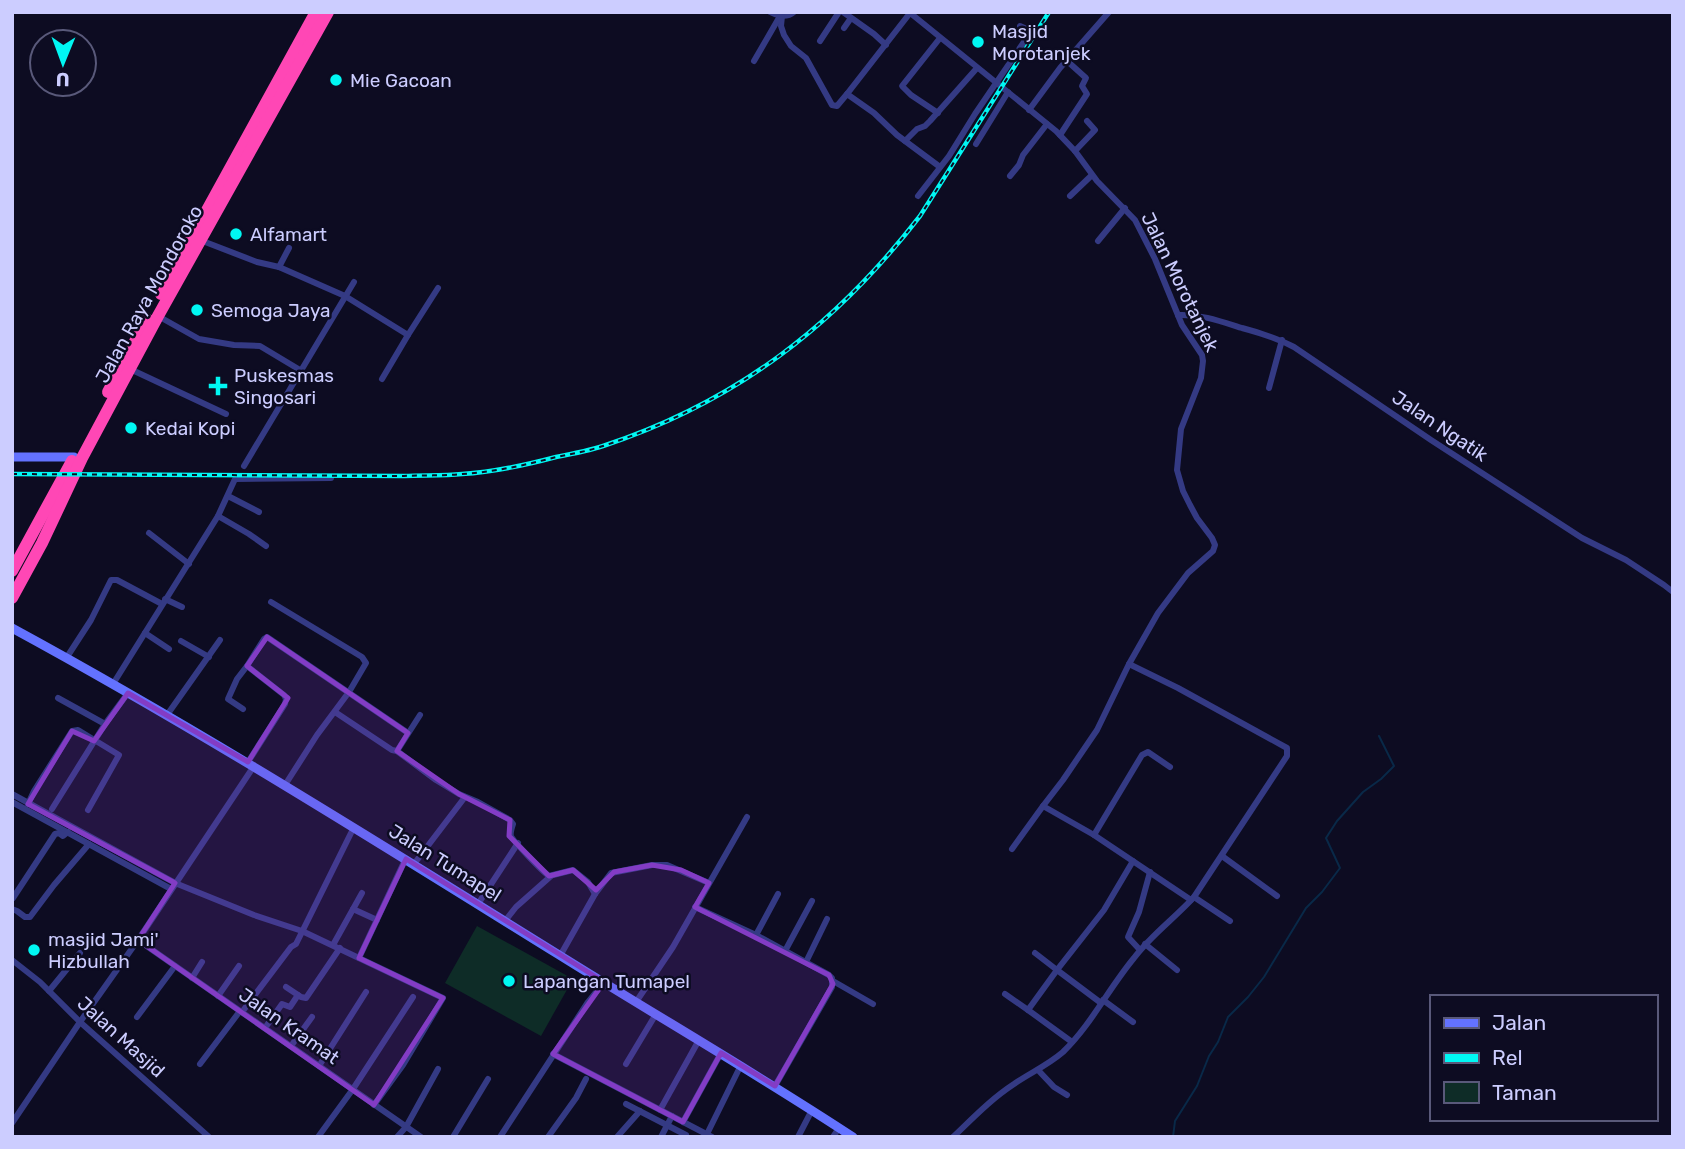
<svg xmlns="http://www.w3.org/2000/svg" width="1685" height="1149" font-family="Rubik,sans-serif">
	<rect width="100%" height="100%" fill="#0d0c22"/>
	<path fill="#0e2c27" d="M477 926 573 979 541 1036 445 983Z"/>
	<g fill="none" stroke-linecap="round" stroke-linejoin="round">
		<path stroke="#092948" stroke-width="2" d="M1173 1137 1175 1121 1197 1086 1209 1056 1218 1042 1228 1017 1248 997 1264 977 1306 908 1322 892 1340 868 1326 838 1337 821 1363 792 1381 779 1394 766 1379 736"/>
		<g stroke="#343a84" stroke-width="6">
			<path d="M770 12C777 16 787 18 794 12"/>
			<path d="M843 12 874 34 886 45"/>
			<path d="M909 12 1056 131 1075 151 1097 181 1135 220 1155 259 1182 325 1202 355 1203 361 1201 378 1181 429 1177 470 1183 491 1190 505 1197 518 1212 538 1215 545 1213 551 1188 573 1158 613 1129 664 1097 730 1063 780 1043 806 1094 835 1191 900"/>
			<path d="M782 16 781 26 784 35 791 46 806 58 832 105 837 106 847 94 874 113 897 135 940 167"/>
			<path d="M844 28 851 18"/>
			<path d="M820 41 839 12"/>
			<path d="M754 61 780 16"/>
			<path d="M847 94 910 13"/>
			<path d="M1029 110 1060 68 1109 12"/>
			<path d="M938 113 911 95 902 86 940 38"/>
			<path d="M1060 135 1087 94 1082 86 1086 78 1066 60"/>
			<path d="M905 141 917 129 925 126 930 121 977 68"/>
			<path d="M976 144 1008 92"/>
			<path d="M1075 151 1095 130 1087 121"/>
			<path d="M1010 176 1019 165 1023 155 1047 124"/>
			<path d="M918 196 949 156 975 114 1028 36 1029 30 1020 26"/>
			<path d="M1070 196 1092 175"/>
			<path d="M200 240 257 262 279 267 345 296 408 335 438 288"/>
			<path d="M1098 241 1125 208"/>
			<path d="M279 267 289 248"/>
			<path d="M1178 315C1201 314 1220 321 1242 328 1261 333 1277 338 1294 347L1431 440 1582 538 1626 560 1664 585 1673 592"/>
			<path d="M158 316 199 339 234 345 260 346 300 370"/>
			<path d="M130 369 226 414"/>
			<path d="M382 379 408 335"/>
			<path d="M1269 388 1282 340"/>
			<path d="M244 466 354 282"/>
			<path d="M228 496 259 512"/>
			<path d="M218 516 249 534 266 546"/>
			<path d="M149 533 189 564"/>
			<path d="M165 599 182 607"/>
			<path d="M271 602 362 657 366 663 349 692 317 735 285 785"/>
			<path d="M145 633 169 649"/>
			<path d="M181 641 209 657"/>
			<path d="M67 657 91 620 111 580H117L162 604"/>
			<path d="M113 684 218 516 235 479 331 478"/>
			<path d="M58 698 105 724"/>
			<path d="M243 709 228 699 237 679 247 666"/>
			<path d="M335 712 392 750 397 751 436 780 459 794 478 802 510 820 513 824C512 827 510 833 511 836 513 841 543 872 549 876L573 870 588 882 595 894"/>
			<path d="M167 715 220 640"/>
			<path d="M397 751 420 715"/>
			<path d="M248 762 285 704 286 699 284 695 247 666 264 639 267 637 408 733"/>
			<path d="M12 794 175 883 254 915 302 931 443 998 403 1065 374 1105"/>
			<path d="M12 802 171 889"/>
			<path d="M28 804 34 791 72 731 78 730 119 755 88 810"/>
			<path d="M52 809 105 724 128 693"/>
			<path d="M1094 835 1142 755 1148 752 1170 767"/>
			<path d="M1012 849 1043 806"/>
			<path d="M1222 856 1277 896"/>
			<path d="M414 864 465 797"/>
			<path d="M1194 897 1230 921"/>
			<path d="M13 898 55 834 59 833 63 836 68 832"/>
			<path d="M478 904 518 843"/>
			<path d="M695 907 756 935 829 975 832 978V987L775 1086"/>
			<path d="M12 909 17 911 25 917H30L54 885 89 844"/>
			<path d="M353 909 377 920"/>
			<path d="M505 921 516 907 551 876"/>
			<path d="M756 935 778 894"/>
			<path d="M138 940 421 1137"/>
			<path d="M1145 944 1177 970"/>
			<path d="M333 945 362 893"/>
			<path d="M1140 950 1128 937 1139 912 1150 872"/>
			<path d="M785 951 812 901"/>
			<path d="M560 956 595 894 611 873 652 865H667L709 883"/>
			<path d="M359 958 405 860"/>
			<path d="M12 960 40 982 80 1022 209 1137"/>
			<path d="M806 962 827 919"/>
			<path d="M192 978 202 962"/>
			<path d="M833 981 873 1004"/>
			<path d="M286 987 301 997 306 998 340 948"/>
			<path d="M49 991 80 953"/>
			<path d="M1005 994 1028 1010 1057 970 1035 953"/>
			<path d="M218 996 239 966"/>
			<path d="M1103 1000 1133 1022"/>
			<path d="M636 1002 673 947 747 817"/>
			<path d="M1101 1003 1057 970 1104 910 1133 861"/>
			<path d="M1028 1010 1072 1042"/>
			<path d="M242 1012 291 947 296 944 354 827"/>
			<path d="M137 1017 175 966"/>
			<path d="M265 1028 282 1004 290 1007 298 995"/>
			<path d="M291 1046 312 1017"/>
			<path d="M553 1054 712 1137"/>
			<path d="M200 1064 240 1011"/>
			<path d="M626 1064 656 1014"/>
			<path d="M319 1066 366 992"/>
			<path d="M1038 1070 1054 1087 1067 1095"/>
			<path d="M626 1104 686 1135"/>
			<path d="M660 1110 699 1040"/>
			<path d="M683 1122 721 1053"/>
			<path d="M12 1123 80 1022 138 940 254 766"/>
			<path d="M707 1134 741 1065"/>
			<path d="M318 1137 353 1089 413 997"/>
			<path d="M397 1137 406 1127 438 1069"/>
			<path d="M453 1137 488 1079"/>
			<path d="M500 1137 588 1002 604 982"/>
			<path d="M548 1137 576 1098 586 1079"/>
			<path d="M617 1137 640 1111"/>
			<path d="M661 1137 672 1116"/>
			<path d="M798 1137 812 1110"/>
			<path d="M833 1137 839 1128"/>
			<path d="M953 1137C973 1118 991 1099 1014 1084 1030 1073 1048 1065 1063 1052 1091 1025 1109 988 1134 958 1151 935 1175 918 1194 897L1287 756V748L1178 688 1129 664"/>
		</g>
		<g stroke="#6372ff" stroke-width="9">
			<path d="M12 457H74"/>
			<path d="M12 628C198 729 377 842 556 953 655 1015 756 1073 853 1137"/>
		</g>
		<g stroke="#ff47b5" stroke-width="12">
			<path d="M161 294 316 12"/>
			<path d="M108 392 147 319"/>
			<path d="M12 571 72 461"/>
			<path d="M12 598 42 543 82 458 158 316 328 12"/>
		</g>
		<g stroke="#00f7f3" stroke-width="4.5">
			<path id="rail" d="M12 474 404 476C423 475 443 476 462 474 494 472 526 465 556 457 572 454 588 451 603 446 736 402 835 326 920 216L1049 12"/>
		</g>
		<use href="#rail" stroke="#0d0c22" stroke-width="2" stroke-dasharray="5" stroke-linecap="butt"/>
	</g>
	<path fill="#833cc5" fill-opacity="0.2" stroke="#833cc5" stroke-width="5" stroke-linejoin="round" d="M267 637 408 733 397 751 459 794 510 820 509 836 549 876 573 870 596 890 614 872 652 865 681 870 709 883 695 907 829 975 833 984 775 1086 721 1053 683 1122 553 1054 604 982 406 859 359 958 443 998 374 1105 138 940 175 883 28 804 72 731 94 741 128 693 248 762 288 698 247 666Z"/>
	<g fill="#00f7f3" stroke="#0d0c22" stroke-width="2.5">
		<circle cx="978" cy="42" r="7"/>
		<circle cx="336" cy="80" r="7"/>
		<circle cx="236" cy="234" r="7"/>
		<circle cx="197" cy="310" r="7"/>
		<path d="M214.5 375.5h7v7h7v7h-7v7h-7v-7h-7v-7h7z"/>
		<circle cx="131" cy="428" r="7"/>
		<circle cx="34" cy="950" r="7"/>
		<circle cx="509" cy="981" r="7"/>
	</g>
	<g text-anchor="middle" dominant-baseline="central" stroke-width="5" stroke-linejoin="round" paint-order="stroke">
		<g font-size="19" fill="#cccdff" stroke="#0d0c22" text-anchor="start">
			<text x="992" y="31">Masjid<tspan x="992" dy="22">Morotanjek</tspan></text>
			<text x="350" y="80">Mie Gacoan</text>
			<text x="250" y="234">Alfamart</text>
			<text x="211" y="310">Semoga Jaya</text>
			<text x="234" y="375">Puskesmas<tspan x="234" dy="22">Singosari</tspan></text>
			<text x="145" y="428">Kedai Kopi</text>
			<text x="48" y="939">masjid Jami'<tspan x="48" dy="22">Hizbullah</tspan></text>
			<text x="523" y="981">Lapangan Tumapel</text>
		</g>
		<g font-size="19" fill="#cccdff" stroke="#0d0c22">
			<text transform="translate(1180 282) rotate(64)">Jalan Morotanjek</text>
			<text transform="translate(149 294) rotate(-61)">Jalan Raya Mondoroko</text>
			<text transform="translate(1440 426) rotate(34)">Jalan Ngatik</text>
			<text transform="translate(445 863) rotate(32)">Jalan Tumapel</text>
			<text transform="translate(289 1026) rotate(35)">Jalan Kramat</text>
			<text transform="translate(121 1037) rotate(42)">Jalan Masjid</text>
		</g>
	</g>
	<rect width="1685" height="1149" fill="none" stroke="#cccdff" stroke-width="28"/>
	<rect x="1430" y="995" width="228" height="126" fill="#0d0c22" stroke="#59597a" stroke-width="2"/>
	<rect x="1444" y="1018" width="35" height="10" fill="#6372ff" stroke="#59597a" stroke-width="2"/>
	<text x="1492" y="1030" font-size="21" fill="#cccdff">Jalan</text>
	<rect x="1444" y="1053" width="35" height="10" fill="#00f7f3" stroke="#59597a" stroke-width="2"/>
	<text x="1492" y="1065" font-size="21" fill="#cccdff">Rel</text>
	<rect x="1444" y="1082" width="35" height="21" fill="#0e2c27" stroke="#59597a" stroke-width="2"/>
	<text x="1492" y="1100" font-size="21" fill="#cccdff">Taman</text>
	<g transform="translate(63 63) rotate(181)"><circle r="33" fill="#0d0c22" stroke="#59597a" stroke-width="2"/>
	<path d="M0-5L12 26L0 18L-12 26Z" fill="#00f7f3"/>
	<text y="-10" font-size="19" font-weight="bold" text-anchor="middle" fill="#cccdff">U</text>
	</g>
</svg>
